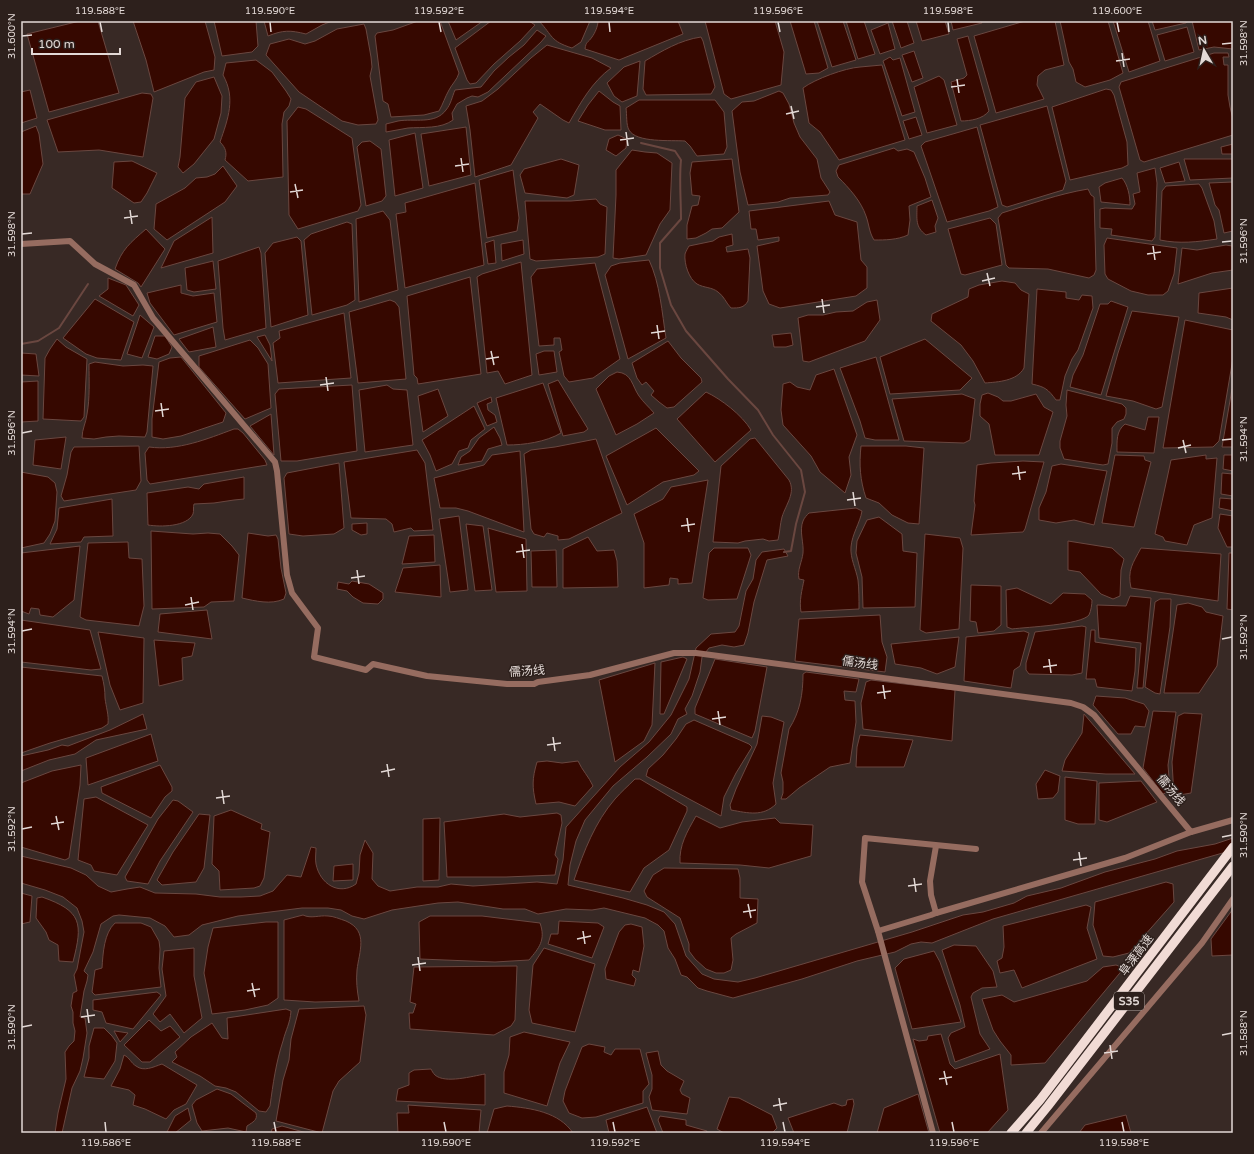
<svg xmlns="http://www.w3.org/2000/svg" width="1254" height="1154" font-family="'Varela Round','Noto Sans SC',sans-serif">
	<rect width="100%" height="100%" fill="#382925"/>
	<g fill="#360800" stroke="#6a4740">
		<path d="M80 21H98L119 93 49 112 27 34Z"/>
		<path d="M133 21H205L215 57 214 70 204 72 154 92 146 60Z"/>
		<path d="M214 21H256L258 46 252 52 222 56Z"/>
		<path d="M264 21H332L322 25 306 34C290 30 283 30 268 36Z"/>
		<path d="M418 21H440L459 73C457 80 452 84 449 90 445 97 443 104 439 111L424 115 391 117 388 104 383 101 375 36 377 33 393 30Z"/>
		<path d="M448 21H483L456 40Z"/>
		<path d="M491 21H529L535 25 520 41 494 64 476 83 470 84 467 80 455 48Z"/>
		<path d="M539 21H590L581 42 572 48C550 41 553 36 539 21Z"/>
		<path d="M598 21H678L683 34 619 60 585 49C586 41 588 43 592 37 595 33 598 26 598 21Z"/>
		<path d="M705 21H775L784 52 781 85 731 99 724 94Z"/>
		<path d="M790 21H814L828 68 819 73 806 74Z"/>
		<path d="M817 21H843L856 60 832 67Z"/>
		<path d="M846 21H864L875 54 858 59Z"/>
		<path d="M892 21H907L914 43 901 48Z"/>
		<path d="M916 21H945L949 34 922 41Z"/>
		<path d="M951 21H981L982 23 953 30Z"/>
		<path d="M1025 21H1055L1064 65 1045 70 1038 76 1037 85 1044 99 996 113 974 36Z"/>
		<path d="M1060 21H1108L1123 73 1110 80 1085 87 1076 82 1073 69 1069 62Z"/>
		<path d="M1113 21H1148L1160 61 1129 72Z"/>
		<path d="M1152 21H1187L1186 23 1155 30Z"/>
		<path d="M1192 21H1233V49L1214 47 1199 50Z"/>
		<path d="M888 23 895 49 880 54 871 30Z"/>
		<path d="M364 24 366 29 371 57 372 67 370 76 378 120 376 124 358 125 342 121 299 92 266 55 270 44 289 39 305 44 315 41 337 29Z"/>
		<path d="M1187 27 1194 52 1165 61 1157 35Z"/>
		<path d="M537 30 546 36 541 42 488 92 478 97 472 96 467 98 457 104 452 113 453 120C441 129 423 127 408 128 401 129 393 131 386 132V124C390 123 394 122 398 121 414 118 435 125 446 110 451 104 452 97 455 90L481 87 494 71 509 57 524 45Z"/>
		<path d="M968 36 989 111C983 119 970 121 961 121L951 82 964 78 967 75 957 39Z"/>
		<path d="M701 37 703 41 715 87 711 94 646 95 643 89 645 61C662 51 680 40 701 37Z"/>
		<path d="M547 45 592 58 611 68C592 82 581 102 569 123L563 120 540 104 533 112 538 118 511 165 475 177 470 130 466 106 482 101 498 89 531 58Z"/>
		<path d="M914 51 923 78 912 82 902 55Z"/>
		<path d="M1214 53H1228L1229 57H1223L1224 65H1228V95L1230 107 1233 119V135L1144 162 1140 160 1119 87 1121 82Z"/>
		<path d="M890 57 893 60 900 58 915 112 902 116 883 61Z"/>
		<path d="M256 60 272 72 286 91 291 99 289 106 284 112 282 124 283 177 248 181 225 160C227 153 226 148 220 142 228 119 236 98 223 75L226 63Z"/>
		<path d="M640 61 637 96 622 102 614 96 607 83 624 67Z"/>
		<path d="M882 65 905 140 839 160 820 132 809 123 803 88C815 79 845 68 860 67 867 66 875 66 882 65Z"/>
		<path d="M939 76 944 80 957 125 927 133 914 87Z"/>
		<path d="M214 77 222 96 221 113 214 139 194 164 183 173 178 167 180 157 185 98 196 82Z"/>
		<path d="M1106 89 1111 90 1114 95 1127 142 1128 165 1122 168 1070 180 1052 107Z"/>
		<path d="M30 90 37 118 21 123V92Z"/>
		<path d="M599 91 613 102 620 106 621 130H605L578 121 588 105Z"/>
		<path d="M779 91 783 93 789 104 794 123 800 137 817 159 821 178 830 192 828 195 790 198 778 202 748 205 740 172 732 111 742 102 754 101Z"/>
		<path d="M142 93 151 94 153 98 143 157 99 150 58 152 47 120Z"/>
		<path d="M639 100H715L724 112 727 147 724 154 697 156 690 146 685 141C671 140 636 143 629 130 626 125 627 115 626 108Z"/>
		<path d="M1047 106 1066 181 1063 190 1007 207 1002 205 980 125Z"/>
		<path d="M298 107 306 109 352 138 361 205 358 211 298 229 289 215 287 121Z"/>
		<path d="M916 117 922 135 909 139 903 121Z"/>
		<path d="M36 126 39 134 43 164 30 194H21V132Z"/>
		<path d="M466 127 471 175 429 186 421 134Z"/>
		<path d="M977 127 998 207 989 211 947 222 921 146 925 142Z"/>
		<path d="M415 133 423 188 395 196 389 140Z"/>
		<path d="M618 135 627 139 626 148 616 156 606 150 609 139Z"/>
		<path d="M370 141 381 149 386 196 382 201 366 206 357 147 362 142Z"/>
		<path d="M1233 144V154H1222L1221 147Z"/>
		<path d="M894 148 898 151 907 149 914 152 925 178 931 197 909 206 910 220 908 235C897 240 885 240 874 240 869 232 869 224 866 216 861 201 849 188 838 177L836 171 839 165Z"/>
		<path d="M632 150 645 152 657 153 672 163 670 210 660 224 646 255 619 259 613 258 616 195V170Z"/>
		<path d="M561 159 579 165 574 195 567 198 525 193 520 175 524 169Z"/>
		<path d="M732 159 739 212 722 228 712 229 706 233 696 238 687 239V225L692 206 698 205 700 196 692 195 690 173 692 162Z"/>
		<path d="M1184 159H1233V178L1190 180Z"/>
		<path d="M132 161 157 173 147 193 141 202 134 203 112 188 114 162Z"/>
		<path d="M1179 162 1185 181 1165 183 1160 168Z"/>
		<path d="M223 166 237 186 225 202 167 240 154 229 156 204 185 188 196 178 207 177 215 174Z"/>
		<path d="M1155 168 1157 183 1155 237 1152 241 1111 235 1112 229 1100 228V209L1105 208 1132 209 1135 204 1133 194 1140 192 1137 173Z"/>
		<path d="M513 170 519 218 517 231 487 238 479 180Z"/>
		<path d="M1122 178C1128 185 1130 196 1130 205L1101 202 1099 187 1105 183Z"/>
		<path d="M1233 182V231L1224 233 1219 210 1215 205 1209 183Z"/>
		<path d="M475 183 484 265 405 288 396 214 406 212 405 203Z"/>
		<path d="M1199 184 1202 188 1214 221 1217 239C1197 242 1179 244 1160 240L1162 191 1166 186Z"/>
		<path d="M1088 189 1091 195 1094 197 1096 270 1094 275 1089 278 1048 269 1009 268 1006 265 998 218 1002 213C1031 204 1058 194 1088 189Z"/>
		<path d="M596 199 600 204 607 207 605 254 598 257 536 261 530 259 525 201H571Z"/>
		<path d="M932 200 938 218 935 226 936 232 926 235C915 227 917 219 917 206Z"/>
		<path d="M829 201 835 215 857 222 861 260 867 267V288L856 296 780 308 769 304 763 291 757 246 779 241V237L758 240 756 229H751L749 211Z"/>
		<path d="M383 211 390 220 398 290 359 302 356 219Z"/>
		<path d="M212 217 213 253 161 268 174 241Z"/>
		<path d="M990 218 996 224 1002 265 965 275 961 274 948 229Z"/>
		<path d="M347 222 352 224 355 300 347 305 312 315 304 240 311 234Z"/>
		<path d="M146 229 165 249 141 287 138 283 115 269C122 249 130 243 146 229Z"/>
		<path d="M732 234 733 245 726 247 727 252 748 249 750 258 748 301C744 308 739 308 731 308 726 303 724 296 718 292 712 287 704 288 697 284 689 279 684 264 685 254 686 251 688 248 689 246L713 241 719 237Z"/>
		<path d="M297 237 301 241 308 315 271 327 265 253 273 243Z"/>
		<path d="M1107 238 1177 248 1174 274 1168 291 1163 295H1148L1131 291 1108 279 1105 274 1104 245Z"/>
		<path d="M494 240 496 263 488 264 485 243Z"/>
		<path d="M523 240 524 254 502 261 501 244Z"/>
		<path d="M1226 245 1232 246 1233 247V270L1212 273 1178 284 1182 248 1197 250Z"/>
		<path d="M259 247 261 253 266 328 225 340 223 328 218 261Z"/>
		<path d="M649 260C660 283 662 313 666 338L628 359 605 275 611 266 620 263Z"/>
		<path d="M213 261 216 289 194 292 187 290 185 268Z"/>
		<path d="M521 262 532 375 505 384 498 371 487 373 477 277 482 274Z"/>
		<path d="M595 263 620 359 593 378 569 382 564 376 559 352 562 350 560 338H554V345L539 346 531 277 537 269Z"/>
		<path d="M470 277 481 374 418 384 417 378 414 375 407 296Z"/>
		<path d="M108 278 126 285 139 305 133 316 99 296 108 289Z"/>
		<path d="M1002 281 1015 283 1021 290 1029 294 1024 368C1017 381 998 382 985 383L973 361 961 345 931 321 932 314 968 297 969 289 979 285Z"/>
		<path d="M181 285V293L193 296 214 293 217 322 174 335 150 303 147 293Z"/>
		<path d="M1233 288V320L1226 317 1198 313 1199 293Z"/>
		<path d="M1037 289 1066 292V298L1079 300 1082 295 1092 296 1093 308 1078 350 1072 359 1065 376 1060 400H1056C1048 389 1045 387 1032 384Z"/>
		<path d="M95 299 134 322 121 360 97 358 86 354 63 338Z"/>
		<path d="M390 300 395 302 399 307 406 379 358 383 349 312Z"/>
		<path d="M877 300 880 320 865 341 809 362 803 361 798 318 808 315H823L836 312 853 311 867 302Z"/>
		<path d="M1111 301 1128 307 1101 395 1070 387 1073 375 1083 355 1100 304H1108Z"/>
		<path d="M1132 311 1179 317 1162 407 1156 409 1133 401 1106 396 1118 353Z"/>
		<path d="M344 313 351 378 278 383 273 343 280 338 279 331Z"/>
		<path d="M140 315 154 327 142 358 127 354Z"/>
		<path d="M1185 320 1233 330V358L1219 441 1213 447 1163 448Z"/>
		<path d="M213 327 216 347 189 352 179 339Z"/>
		<path d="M791 333 793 345 786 347H774L772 335Z"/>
		<path d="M265 335 270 345 272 361 257 337Z"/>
		<path d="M155 336H165L172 347 169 354 157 359 148 357Z"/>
		<path d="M57 339 66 347 87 359 84 417 81 421 43 419 45 358 50 349Z"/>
		<path d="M925 339 972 378 960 390 890 394 880 357Z"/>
		<path d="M250 340 258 348 268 364 271 408 245 419 199 367V356Z"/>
		<path d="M668 341 681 358 701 378 702 382 674 407 667 408 659 402 651 395 654 391 646 382 642 385 637 378 632 363Z"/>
		<path d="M544 351H554L557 372 539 375 536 354Z"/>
		<path d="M21 353 36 354 39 376 21 375Z"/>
		<path d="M181 357 226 413 223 422 181 436 163 439 152 437V419L159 362 170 358Z"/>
		<path d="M876 357 899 440H875L865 438 860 421 840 368Z"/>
		<path d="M95 362 123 366 143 365 153 366 147 432 145 437 119 436 106 437 94 439 82 438C82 429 86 423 87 414 90 398 89 381 89 364Z"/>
		<path d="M834 369 857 435 849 457 851 475 845 493 820 472 811 456 783 425 781 410 783 384 790 382 797 387 810 390 816 375Z"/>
		<path d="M617 372C632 373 632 386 639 396 644 403 649 407 654 413L637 424 616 435 596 389 609 376Z"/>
		<path d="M558 380 588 429 584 432 563 436 548 384Z"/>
		<path d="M38 381V421L21 422V382Z"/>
		<path d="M543 383 561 433C546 442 524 445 507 445L496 398Z"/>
		<path d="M352 385 357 451 297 461H281L275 394 279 389Z"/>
		<path d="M387 385 393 389 407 390 413 445 365 452 359 390Z"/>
		<path d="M438 389 448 416 423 432 418 396Z"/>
		<path d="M1232 389H1233V447H1222Z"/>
		<path d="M1067 390 1122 404 1126 408V414L1124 419 1117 422 1112 428V443L1108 464 1103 465 1064 459 1060 448V441L1067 416 1066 405Z"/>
		<path d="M706 392C721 399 742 415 751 430L715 462 677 419Z"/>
		<path d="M988 393 998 397 1003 401H1011L1036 394 1044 407 1053 412 1039 455H995L989 424 980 416V404L982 395Z"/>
		<path d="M962 394 975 399 970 440 964 443 904 441 892 399Z"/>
		<path d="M491 397 492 402 487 404 488 410 495 415 497 422 487 426 477 403Z"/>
		<path d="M474 406 485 429 471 440 468 448 459 451 452 464 436 471 430 455 422 440Z"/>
		<path d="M271 414 274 455 250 426Z"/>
		<path d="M1148 417H1159L1154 453 1117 452C1117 441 1116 431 1125 424L1145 430Z"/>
		<path d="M494 427 500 438 502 445 488 449 482 461 458 465 461 457 470 451 479 438Z"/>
		<path d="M656 428 699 471 694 475 663 482 627 505 606 456Z"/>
		<path d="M234 429H238L243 433 265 460 267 465 150 484 147 480 145 453 149 447C178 451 207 439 234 429Z"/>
		<path d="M66 437 61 469 33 465 35 440Z"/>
		<path d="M755 438 789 480C796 493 786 504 782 517 780 524 780 532 778 540L769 541 763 539 745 541 738 543 713 542 721 466 750 439Z"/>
		<path d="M596 439 622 513 569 539 558 540V536L547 533 544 537 534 534 531 529 524 454 531 450 555 447Z"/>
		<path d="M139 446 141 481 136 490 64 501 61 496 67 475 71 452 74 447Z"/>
		<path d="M861 446H906L924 448 919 524 908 523 892 515 879 503 866 498C860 480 859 465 861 446Z"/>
		<path d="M417 450 425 463 433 530 414 531 411 528 394 532 392 524 386 519 351 518 344 462Z"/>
		<path d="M520 451 524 532 468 511 456 508H440L434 478 484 465 492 455Z"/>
		<path d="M1115 455 1144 456 1145 460 1151 462 1134 527 1102 523Z"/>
		<path d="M1206 455V459L1217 458 1212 518 1194 525 1187 545 1165 541 1163 537 1155 534 1171 460Z"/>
		<path d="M1224 455H1233V471L1223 469Z"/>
		<path d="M1023 461 1044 462 1025 529 1023 532 971 535 975 505 974 501 977 465 991 463Z"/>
		<path d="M339 463 344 528 334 534 303 536 289 534 284 478 287 473Z"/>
		<path d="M1061 464 1107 471 1094 525 1074 520 1056 523 1039 520V508L1046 492 1052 466Z"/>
		<path d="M21 472 48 477 55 483 57 492 55 521 50 534 44 543 21 548Z"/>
		<path d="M1222 473 1233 474V496L1221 494Z"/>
		<path d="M244 477V499L234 500 214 503 194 504C193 507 194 511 193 514 187 527 160 527 148 525L147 493 188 487 199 489 204 484Z"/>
		<path d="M708 480 692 583 678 584V579L670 578 669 585 644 588V543L634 514 663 499 671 487Z"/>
		<path d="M1220 498 1233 499V511L1219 508Z"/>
		<path d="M112 499 113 536 84 537 81 542 50 544 57 529 59 508Z"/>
		<path d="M856 508 862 511C860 523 852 534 851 547 850 558 856 569 858 580 859 589 859 599 859 609L801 612C799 601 802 590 804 580L799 579C797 570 802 562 803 553 804 543 799 531 803 521 804 518 807 515 809 513Z"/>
		<path d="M1220 514 1233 516V547H1227L1218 528Z"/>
		<path d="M459 516 468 590 450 592 439 519Z"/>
		<path d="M879 517 902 534 903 551 917 553 915 607 863 608 862 577 856 553 857 541 867 520Z"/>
		<path d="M367 523V534L361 535 352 530V524Z"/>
		<path d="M466 524 483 526 492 590 475 591Z"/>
		<path d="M488 528 526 539 527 591 496 592Z"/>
		<path d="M151 531 193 534 208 533 220 534 232 546 239 555 234 601 211 602 204 607 152 609Z"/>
		<path d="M248 533 268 536 276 535 278 539 281 568 286 593 284 599C271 605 255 601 242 598Z"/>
		<path d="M925 534 960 538 963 548 959 629 926 633 920 630Z"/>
		<path d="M434 535 435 562 402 564 409 536Z"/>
		<path d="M588 537 597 551 614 550 617 561 618 587 563 588V549Z"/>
		<path d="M1068 541 1112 548 1124 559 1121 570 1120 596 1113 599 1101 594 1080 572 1068 570Z"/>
		<path d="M128 542 129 558 142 559 144 606 139 626 86 620 80 617 88 543Z"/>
		<path d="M80 546 74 600 53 617 40 615 39 609 31 608 29 614 21 611V553Z"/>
		<path d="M714 548H748L751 555 737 599 708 600 703 598 709 553Z"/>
		<path d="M1141 548 1221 554 1218 601 1131 588C1127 570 1133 563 1141 548Z"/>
		<path d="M784 549 788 556 767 560 754 602 748 633 744 645 734 647 722 645 709 648 702 657 700 672 692 696 685 709 687 714 678 719 671 734 647 757 613 786 585 820 576 841 570 865 568 885 623 898 647 905 664 912 675 924 686 956 702 974 714 979 738 982 755 978 912 932 963 915 983 912 1014 903 1027 896 1061 888 1105 872 1155 859 1177 851 1215 844 1233 838V850L993 919 932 943 921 942 911 944 895 952 857 961 802 979 733 998 707 991 698 988 687 977 681 975 675 959 668 948 664 931 658 925 645 918 604 908 592 910 566 909 538 914 525 909H503L458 902 438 903 392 910 364 919 352 916 341 910 328 908H302L238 916 202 925 189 935 174 937 165 926 150 918 119 915 113 916 101 924 93 952 84 971 88 975 87 981 84 991 80 1017 85 1018 87 1033 83 1058 80 1071 72 1088 62 1133H55L58 1113 66 1079 65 1052 69 1046 74 1041 75 1031 73 1023V1012L71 1006 73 993 77 991 74 975 77 969 84 932 82 921 77 908 63 897 45 890 21 883V856L71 868 86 875 98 886 111 892 127 889 140 887 155 893 196 894 220 897H241L260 896 273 891 287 875 301 877 311 847 316 848C316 853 315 859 316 864 320 884 339 896 356 884L359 873 360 855 365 840 373 853 372 879 378 886 390 891 417 887H438L451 884 473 886 537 882 557 884 563 860 566 827 620 767 649 742 671 715 689 679 696 648 711 634 735 632 739 626 746 591 753 579 756 560 762 552Z"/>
		<path d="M556 550 557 587H532L531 551Z"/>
		<path d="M1229 553H1233V610L1227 609Z"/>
		<path d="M440 565 441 597 395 592 403 568Z"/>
		<path d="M352 581 369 584 383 593V599L378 604 363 603 353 597 347 591 337 589 338 582 349 584Z"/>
		<path d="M971 585 1001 586V625L994 631 978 633 976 622 970 621Z"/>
		<path d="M1017 588 1051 604 1063 593 1085 594 1092 600C1092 604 1091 611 1089 615 1081 625 1027 627 1012 629L1007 627 1006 590Z"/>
		<path d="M1130 596 1151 598 1143 688H1137L1141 643 1099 638 1097 605 1126 606Z"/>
		<path d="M1160 599H1171L1170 627 1160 694 1155 693 1145 687 1155 602Z"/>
		<path d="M1188 603 1202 607 1206 612 1223 616 1217 666 1199 693H1164L1177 605Z"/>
		<path d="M207 610 212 639 158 632 160 614Z"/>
		<path d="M880 615 882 642 887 657 885 672 795 661 799 619Z"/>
		<path d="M21 620 90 630 101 669 91 670 21 662Z"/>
		<path d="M1082 626 1086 627 1082 673 1072 675 1029 674 1026 670V663L1035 632Z"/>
		<path d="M1091 630H1095V642L1136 648 1135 671 1132 691 1097 687 1095 679H1086Z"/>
		<path d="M1024 631 1029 633 1020 666 1014 670 1011 688 964 681 966 637Z"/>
		<path d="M98 632 144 638 143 703 120 710 110 685Z"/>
		<path d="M959 637 955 667 937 674 921 668 895 664 891 644Z"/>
		<path d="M154 640 195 643 192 656 182 658 183 680 159 686Z"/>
		<path d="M683 657 687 659 664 714H660L661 662Z"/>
		<path d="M715 659 767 667 755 731 752 738 695 714V708Z"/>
		<path d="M655 663 652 725 644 741 615 762 599 680Z"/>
		<path d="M21 667 102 676C104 684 105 690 105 698 106 707 109 715 108 724L102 728 50 743 21 753Z"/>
		<path d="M806 672 859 679 856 692 844 691 845 700 855 701 856 722 850 763 830 767 799 788 786 799H781L783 793V782L781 773 789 729C800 712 803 694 803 674Z"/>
		<path d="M871 680 955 690 952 741 863 729 861 703 866 682Z"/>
		<path d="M1096 696 1125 698 1144 704 1149 711 1145 727 1135 726 1131 734H1118L1093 705Z"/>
		<path d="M1153 711 1176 712 1168 765 1170 791 1163 794 1143 768Z"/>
		<path d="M1184 713 1202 714 1191 793 1174 796 1172 762 1178 716Z"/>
		<path d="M143 714 147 729 96 740 75 754 49 760 21 771V756L48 750 62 745 68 746 110 730Z"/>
		<path d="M1084 714 1135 774H1106L1062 771 1065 760 1082 733Z"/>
		<path d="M762 716 771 717 784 722 773 783 776 804C763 817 748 813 731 810L730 805 736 789 757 744Z"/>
		<path d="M694 720 749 744 752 747 736 773 724 797 721 816 646 776 648 769 663 755 676 739 686 724Z"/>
		<path d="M151 734 158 761 88 785 86 758Z"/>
		<path d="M860 735 913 740 904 767H856L857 747Z"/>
		<path d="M547 761 562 763 578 761C582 770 589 777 593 786L575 806 559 802 536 804C532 787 532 779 537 762Z"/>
		<path d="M81 765 80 785 69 858 65 860 21 847V783L52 771Z"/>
		<path d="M160 765 172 787V791L165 797 151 818 102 793 101 787Z"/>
		<path d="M1045 770 1060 776 1058 792 1053 798 1038 799 1036 784Z"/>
		<path d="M1065 777 1097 781 1095 824H1078L1065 820Z"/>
		<path d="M635 779H640L687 807V811L669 850 644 868 630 892 574 880C584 851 595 822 615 799 621 792 628 786 635 779Z"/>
		<path d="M1141 781 1157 802 1107 822 1099 820V783Z"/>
		<path d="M96 797 148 825 117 875 94 871 91 865 78 860 84 799Z"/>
		<path d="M173 800 178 801 193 812 160 861 148 884 127 881 125 877 158 819Z"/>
		<path d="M231 810 262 824 261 829 270 832 264 878 260 886 254 888 220 890 219 871 212 864 214 816Z"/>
		<path d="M557 813 561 815 562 823 555 855 558 859 555 875 506 877H447L444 822 504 814 520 817Z"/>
		<path d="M199 814 210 815 204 868 196 882 162 885 157 880 173 852Z"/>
		<path d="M696 816 720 828 742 822 775 818 780 823 813 825 811 856 769 868 740 865 680 863C679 845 687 832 696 816Z"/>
		<path d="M440 818 439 880 423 881V819Z"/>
		<path d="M353 864V880L333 881 334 866Z"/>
		<path d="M664 868 738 869 740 878V898L758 899 757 923 736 934 731 938 733 960 731 970 724 973H716L706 969 695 959 689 951V944L680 918 647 897 644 891 653 875Z"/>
		<path d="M1166 882 1173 884 1174 902 1129 953 1113 957 1103 956 1093 925 1095 902Z"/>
		<path d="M21 893 32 896 30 922 21 924Z"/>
		<path d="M42 897C82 911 83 923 73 962L59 961 58 945 49 940 46 932 36 918 37 898Z"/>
		<path d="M1086 905 1091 907 1087 928 1097 959 1022 988 1014 970 1000 973 997 961 1002 958 1004 947 1003 926Z"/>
		<path d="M1233 909V955L1212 956 1211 939Z"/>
		<path d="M303 915C311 919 319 915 328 916 333 916 340 919 346 921 369 931 359 952 357 970 356 981 357 990 359 1001L315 1002 284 1000V920Z"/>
		<path d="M430 916H482L540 923C546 940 539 948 529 960L495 962 420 959 419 922Z"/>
		<path d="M559 921 598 923 604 927 592 958 548 944 551 934H558Z"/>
		<path d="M266 922H278V998L268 1005 245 1010 212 1014 204 973 208 947 213 928Z"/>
		<path d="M115 923H141L151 927 159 941 160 949 159 968 161 987 95 995 92 992 95 970 102 968C103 953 104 933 115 923Z"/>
		<path d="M631 924 642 927 644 946 639 972 633 970 632 975 636 979 634 986 606 979 605 969 619 932 625 925Z"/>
		<path d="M954 945 976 946 993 971 997 987 982 988 973 993 971 997 980 1034 990 1049 955 1062 948 1038 951 1033 965 1027 960 1005 942 950Z"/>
		<path d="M194 948V976L202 1018 184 1033 170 1014 160 1022 153 1014 166 996 162 969 164 951Z"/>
		<path d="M544 948 595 964 575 1032 532 1023 529 1010 533 965Z"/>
		<path d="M934 951 940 962 961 1022 912 1029 895 968 904 959Z"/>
		<path d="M1116 965 1124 968 1045 1063 1011 1065V1055L1000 1041 993 1030 982 999 1002 995 1014 1002 1087 981 1103 967Z"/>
		<path d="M517 966 515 1020 511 1026 494 1035 410 1029 409 1013H413L416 1004 410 1002 414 967Z"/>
		<path d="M157 992 161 995 133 1029 106 1023 102 1012 93 1010V1000Z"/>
		<path d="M364 1006 366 1015 360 1062 339 1081 333 1091 322 1133 276 1121 283 1080 289 1060 291 1039 299 1009Z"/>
		<path d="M286 1009 291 1011C290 1024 286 1029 283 1041 276 1062 273 1084 270 1106L266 1112 259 1111 236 1092 226 1088 215 1086 200 1076 172 1062 177 1057 175 1052 191 1037 212 1023 222 1038 228 1039 227 1018Z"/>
		<path d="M149 1020 161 1031 170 1026 180 1037 150 1062H142L124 1045Z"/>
		<path d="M94 1028H104L112 1036 117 1043 115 1061 104 1079 84 1077 89 1058V1046Z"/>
		<path d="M114 1031H115L128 1033 120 1042Z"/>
		<path d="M524 1032 570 1042 560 1063 547 1106 504 1093V1072L509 1055 510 1037Z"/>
		<path d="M941 1034 950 1064 955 1069 1000 1054 1008 1110 987 1133H940L913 1039 919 1041 927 1040 928 1036Z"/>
		<path d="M589 1044 605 1047 604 1052 611 1055 615 1049H640L649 1084 643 1091V1103L596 1117 582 1118 569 1113 563 1101 565 1091 573 1070 582 1047Z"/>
		<path d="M658 1051 661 1065 667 1071 684 1081 680 1090 682 1094 690 1098 687 1114 652 1110 649 1097 652 1089V1075L646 1053Z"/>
		<path d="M124 1055C130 1058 131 1063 136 1066 144 1072 153 1067 162 1064L197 1085 186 1104 174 1110 166 1119 145 1109 133 1105 135 1095 129 1090 111 1086 120 1069Z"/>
		<path d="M431 1069C432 1071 433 1073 435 1075 445 1084 473 1076 485 1074V1105L396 1101 398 1089 409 1085V1073L414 1070Z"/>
		<path d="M217 1089 231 1094 256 1113C258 1120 253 1122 247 1126L246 1132 228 1128 202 1131 197 1123 192 1105 196 1100Z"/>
		<path d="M918 1094 929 1133H877L884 1108Z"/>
		<path d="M729 1097 739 1098 772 1115 777 1128 772 1133H724L717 1129Z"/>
		<path d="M853 1099 854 1104 847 1133H794L788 1118 834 1103 842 1106 846 1105 847 1100Z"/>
		<path d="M408 1105 481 1110 479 1133H398L397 1113H409Z"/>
		<path d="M507 1106C531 1108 559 1112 573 1133H487L494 1109Z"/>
		<path d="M647 1107 657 1133H609L606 1120Z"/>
		<path d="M188 1108 191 1120 175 1133 167 1132 175 1116Z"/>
		<path d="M1126 1115 1131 1133H1079L1085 1125Z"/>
		<path d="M660 1116 686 1120V1125L707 1131 706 1133H663L658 1120Z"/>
		<path d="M282 1126 307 1133H271L272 1129Z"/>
	</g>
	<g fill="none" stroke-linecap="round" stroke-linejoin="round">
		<g stroke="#6a4740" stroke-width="2">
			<path d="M641 143 675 151 681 160C679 180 681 199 681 219L660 243V268L671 305 686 331 728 379 758 410 773 435 801 470 805 492 796 524 791 551 784 552"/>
			<path d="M21 344 38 341 59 328 88 284"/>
		</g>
		<g stroke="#966c60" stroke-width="6">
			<path d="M21 244 70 241 95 264 134 285 153 318 275 462 277 471 287 575 292 593 318 628 314 657 366 670 373 664 427 676 507 684H534L538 682 590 675 674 653H696L1071 703 1083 707 1094 715 1191 832 1233 820"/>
			<path d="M936 913 931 895 930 881 936 846"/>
			<path d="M878 931 931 915 936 913 1125 858 1191 832"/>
			<path d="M933 1133 878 931 862 882 865 838 976 849"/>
			<path d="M1041 1133 1202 943 1233 899"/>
		</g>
		<g stroke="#f1dbd5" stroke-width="9">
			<path d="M1011 1133 1040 1100 1233 847"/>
			<path d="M1026 1133 1048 1106 1233 866"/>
		</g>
	</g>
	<path fill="none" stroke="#e3d9d6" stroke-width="1.5" d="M100 22 102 32M270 22 271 32M439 22 441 32M609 22 610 32M778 22 780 32M948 22 949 32M1117 22 1119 32M22 36 32 35M1222 44 1232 43M1122 53 1124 67M1116 61 1130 59M957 79 959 93M951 87 965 85M791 106 794 119M786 114 799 111M626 132 628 146M620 140 634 138M461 158 463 172M455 166 469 164M295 184 298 198M290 192 303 190M130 210 132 224M124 218 138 216M22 234 32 233M1222 242 1232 241M1153 246 1155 260M1147 254 1161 252M987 273 990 286M982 281 995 278M822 299 824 313M816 307 830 305M657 325 659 339M651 333 665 331M491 351 494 365M486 359 499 357M326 377 328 391M320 385 334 383M161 403 163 417M155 411 169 409M22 433 32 431M1183 440 1186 453M1222 440 1232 439M1178 448 1191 445M1018 466 1020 480M1012 474 1026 472M853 492 855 506M847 500 861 498M687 518 689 532M681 526 695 524M522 544 524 558M516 552 530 550M357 570 359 584M351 578 365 576M191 597 193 610M185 605 199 602M22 631 32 629M1222 639 1232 637M1049 659 1051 673M1043 667 1057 665M883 685 885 699M877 693 891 691M718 711 720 725M712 719 726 717M553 737 555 751M547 745 561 743M387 764 389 777M381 772 395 769M222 790 224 804M216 798 230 796M56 816 59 830M51 824 64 822M22 829 32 827M1222 837 1232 835M1079 852 1081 866M1073 860 1087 858M914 878 916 892M908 886 922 884M748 904 751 918M743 912 756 910M583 931 585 944M577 939 591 936M418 957 420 971M412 965 426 963M252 983 255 997M247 991 260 989M87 1009 89 1023M81 1017 95 1015M22 1027 32 1025M1222 1035 1232 1033M1110 1045 1112 1059M1104 1053 1118 1051M944 1071 947 1085M939 1079 952 1077M779 1098 781 1111M773 1106 787 1103M105 1122 106 1132M274 1122 276 1132M444 1122 446 1132M613 1122 615 1132M783 1122 785 1132M952 1122 954 1132M1122 1122 1124 1132"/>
	<g text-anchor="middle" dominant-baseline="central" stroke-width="3" stroke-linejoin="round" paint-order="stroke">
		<rect fill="#2d201c" stroke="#aca29e" stroke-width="1" x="1114" y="992" width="30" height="18" rx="3"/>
		<g font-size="11" font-weight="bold" fill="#e3d9d6">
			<text x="1129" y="1001">S35</text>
		</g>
		<g font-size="12" fill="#e3d9d6" stroke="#2d201c">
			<text transform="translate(860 663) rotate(8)">儒汤线</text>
			<text transform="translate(527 671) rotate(-4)">儒汤线</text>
			<text transform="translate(1171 790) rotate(50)">儒汤线</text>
			<text transform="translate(1136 955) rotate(-53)">阜溧高速</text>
		</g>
	</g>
	<rect width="1254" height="1154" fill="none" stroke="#2d201c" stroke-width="44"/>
	<g transform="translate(1204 50) rotate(351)" stroke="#2d201c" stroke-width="3" paint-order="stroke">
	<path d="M0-3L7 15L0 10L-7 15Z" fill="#e3d9d6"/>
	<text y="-6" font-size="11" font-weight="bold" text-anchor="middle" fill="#e3d9d6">N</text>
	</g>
	<path d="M32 48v6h88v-6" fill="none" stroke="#e3d9d6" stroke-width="2"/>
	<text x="38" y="48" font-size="12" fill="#e3d9d6" stroke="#2d201c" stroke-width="3" paint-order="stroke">100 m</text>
	<rect x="22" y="22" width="1210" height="1110" fill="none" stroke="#e3d9d6" stroke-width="1.5"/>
	<g font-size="10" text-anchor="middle" fill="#e3d9d6">
		<text x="100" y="14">119.588°E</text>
		<text x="270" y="14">119.590°E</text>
		<text x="439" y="14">119.592°E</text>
		<text x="609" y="14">119.594°E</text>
		<text x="778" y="14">119.596°E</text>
		<text x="948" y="14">119.598°E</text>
		<text x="1117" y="14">119.600°E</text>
		<text transform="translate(11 36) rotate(-90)" y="4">31.600°N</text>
		<text transform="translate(1243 43) rotate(-90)" y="4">31.598°N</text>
		<text transform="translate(11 234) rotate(-90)" y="4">31.598°N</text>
		<text transform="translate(1243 241) rotate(-90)" y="4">31.596°N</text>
		<text transform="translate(11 433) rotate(-90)" y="4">31.596°N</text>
		<text transform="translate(1243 439) rotate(-90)" y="4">31.594°N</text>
		<text transform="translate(11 631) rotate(-90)" y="4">31.594°N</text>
		<text transform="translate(1243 637) rotate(-90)" y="4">31.592°N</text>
		<text transform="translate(11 829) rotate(-90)" y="4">31.592°N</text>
		<text transform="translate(1243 835) rotate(-90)" y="4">31.590°N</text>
		<text transform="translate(11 1027) rotate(-90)" y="4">31.590°N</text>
		<text transform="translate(1243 1033) rotate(-90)" y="4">31.588°N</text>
		<text x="106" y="1146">119.586°E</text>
		<text x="276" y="1146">119.588°E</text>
		<text x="446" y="1146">119.590°E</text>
		<text x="615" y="1146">119.592°E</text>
		<text x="785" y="1146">119.594°E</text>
		<text x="954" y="1146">119.596°E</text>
		<text x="1124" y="1146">119.598°E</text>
	</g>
</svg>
